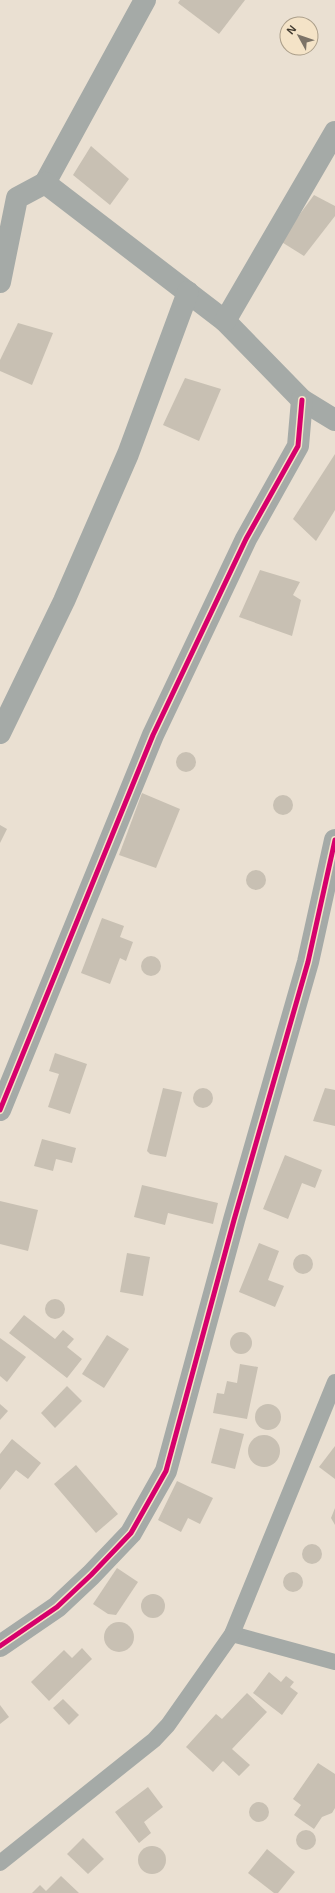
<svg xmlns="http://www.w3.org/2000/svg" width="335" height="1893" font-family="Arial,sans-serif">
	<rect width="100%" height="100%" fill="#eae0d2"/>
	<g fill="#c8c0b3">
		<path d="M180 0H245L219 34 178 3Z"/>
		<path d="M91 146 129 179 110 205 73 175Z"/>
		<path d="M314 195 335 206V216L304 256 280 241Z"/>
		<path d="M18 323 53 333 32 385 0 371V360Z"/>
		<path d="M185 378 221 389 199 441 163 425Z"/>
		<path d="M335 454V510L316 541 293 519Z"/>
		<path d="M260 570 300 582 293 595 301 600 292 636 239 617Z"/>
		<circle cx="186" cy="762" r="10"/>
		<path d="M142 793 180 809 156 868 119 855Z"/>
		<circle cx="283" cy="805" r="10"/>
		<path d="M0 825 7 829 0 843Z"/>
		<circle cx="256" cy="880" r="10"/>
		<path d="M102 918 124 926 120 937 133 942 126 961 120 958 110 984 81 973Z"/>
		<circle cx="151" cy="966" r="10"/>
		<path d="M55 1053 87 1064 70 1114 48 1107 59 1074 49 1071Z"/>
		<circle cx="203" cy="1098" r="10"/>
		<path d="M163 1088 182 1092 166 1157 150 1154 147 1151Z"/>
		<path d="M325 1088 335 1090V1126L313 1121Z"/>
		<path d="M42 1139 76 1148 72 1163 56 1159 53 1171 34 1166Z"/>
		<path d="M285 1155 322 1170 315 1188 302 1183 288 1219 263 1209Z"/>
		<path d="M142 1185 218 1203 213 1224 168 1213 165 1225 134 1217Z"/>
		<path d="M0 1201 38 1210 28 1251 0 1244Z"/>
		<path d="M259 1243 279 1251 268 1280 284 1286 275 1307 239 1292Z"/>
		<path d="M127 1253 150 1257 143 1296 120 1292Z"/>
		<circle cx="303" cy="1264" r="10"/>
		<circle cx="55" cy="1309" r="10"/>
		<path d="M24 1315 55 1339 63 1330 74 1339 67 1347 82 1359 67 1378 9 1333Z"/>
		<circle cx="241" cy="1343" r="11"/>
		<path d="M107 1335 129 1349 104 1388 82 1374Z"/>
		<path d="M0 1338 26 1357 7 1382 0 1376Z"/>
		<path d="M240 1364 258 1367 247 1419 213 1413 217 1393 224 1394 227 1381 237 1383Z"/>
		<path d="M67 1386 82 1401 55 1428 41 1413Z"/>
		<circle cx="268" cy="1417" r="13"/>
		<path d="M0 1404 8 1411 0 1420Z"/>
		<path d="M220 1428 244 1434 235 1469 211 1463Z"/>
		<circle cx="264" cy="1451" r="16"/>
		<path d="M12 1439 41 1463 28 1479 16 1470 0 1490V1454Z"/>
		<path d="M335 1446V1479L319 1467Z"/>
		<path d="M76 1465 118 1514 96 1533 54 1484Z"/>
		<path d="M177 1481 213 1498 200 1524 188 1518 181 1532 158 1520Z"/>
		<path d="M335 1508V1525L331 1518Z"/>
		<circle cx="312" cy="1554" r="10"/>
		<path d="M117 1568 138 1582 116 1615 108 1614 93 1604Z"/>
		<circle cx="293" cy="1582" r="10"/>
		<circle cx="153" cy="1606" r="12"/>
		<circle cx="119" cy="1637" r="15"/>
		<path d="M82 1648 92 1659 49 1701 31 1682 64 1650 72 1658Z"/>
		<path d="M269 1672 281 1682 286 1676 294 1682 290 1687 298 1693 282 1715 253 1693Z"/>
		<path d="M247 1693 267 1712 232 1749 250 1765 239 1776 223 1761 213 1772 186 1747 216 1714 222 1719Z"/>
		<path d="M63 1699 79 1715 69 1725 53 1708Z"/>
		<path d="M0 1705 9 1717 0 1724Z"/>
		<path d="M318 1763 335 1774V1808L332 1813 322 1817 314 1829 294 1815 301 1805 293 1799Z"/>
		<path d="M148 1787 163 1807 144 1822 151 1833 139 1843 115 1812Z"/>
		<circle cx="259" cy="1812" r="10"/>
		<circle cx="306" cy="1840" r="10"/>
		<path d="M83 1838 104 1859 88 1874 67 1854Z"/>
		<circle cx="152" cy="1860" r="14"/>
		<path d="M267 1849 295 1872 278 1893H274L248 1873Z"/>
		<path d="M61 1876 79 1893H32L40 1885 46 1891Z"/>
	</g>
	<g fill="none" stroke-linecap="round" stroke-linejoin="round">
		<g stroke="#a5aaa7" stroke-width="16">
			<path d="M232 1634 335 1662"/>
			<path d="M0 1863 154 1740 168 1725 232 1634 335 1382"/>
		</g>
		<g stroke="#a5aaa7" stroke-width="22">
			<path d="M45 183 145 0"/>
			<path d="M0 282 17 198 45 183 225 321 302 400 335 420"/>
			<path d="M225 321 335 132"/>
			<path d="M0 733 64 601 128 454 188 292"/>
			<path d="M0 1110 153 735 246 539 298 446 302 400"/>
			<path d="M0 1646 57 1607 91 1575 131 1533 166 1471 234 1220 308 962 335 840"/>
		</g>
		<g stroke="#f4e3c7" stroke-width="8">
			<g id="cycleway">
				<path d="M0 1110 153 735 246 539 298 446 302 400"/>
				<path d="M0 1646 57 1607 91 1575 131 1533 166 1471 234 1220 308 962 335 840"/>
			</g>
		</g>
		<use href="#cycleway" stroke="#d6006c" stroke-width="5"/>
	</g>
	<g transform="translate(299 36) rotate(310)"><circle r="19" fill="#f4e3c7" stroke="#ac9f8a"/>
	<path d="M0-3L7 15L0 10L-7 15Z" fill="#7c7367"/>
	<text y="-6" font-size="11" font-weight="bold" text-anchor="middle" fill="#40392e">N</text>
	</g>
</svg>
